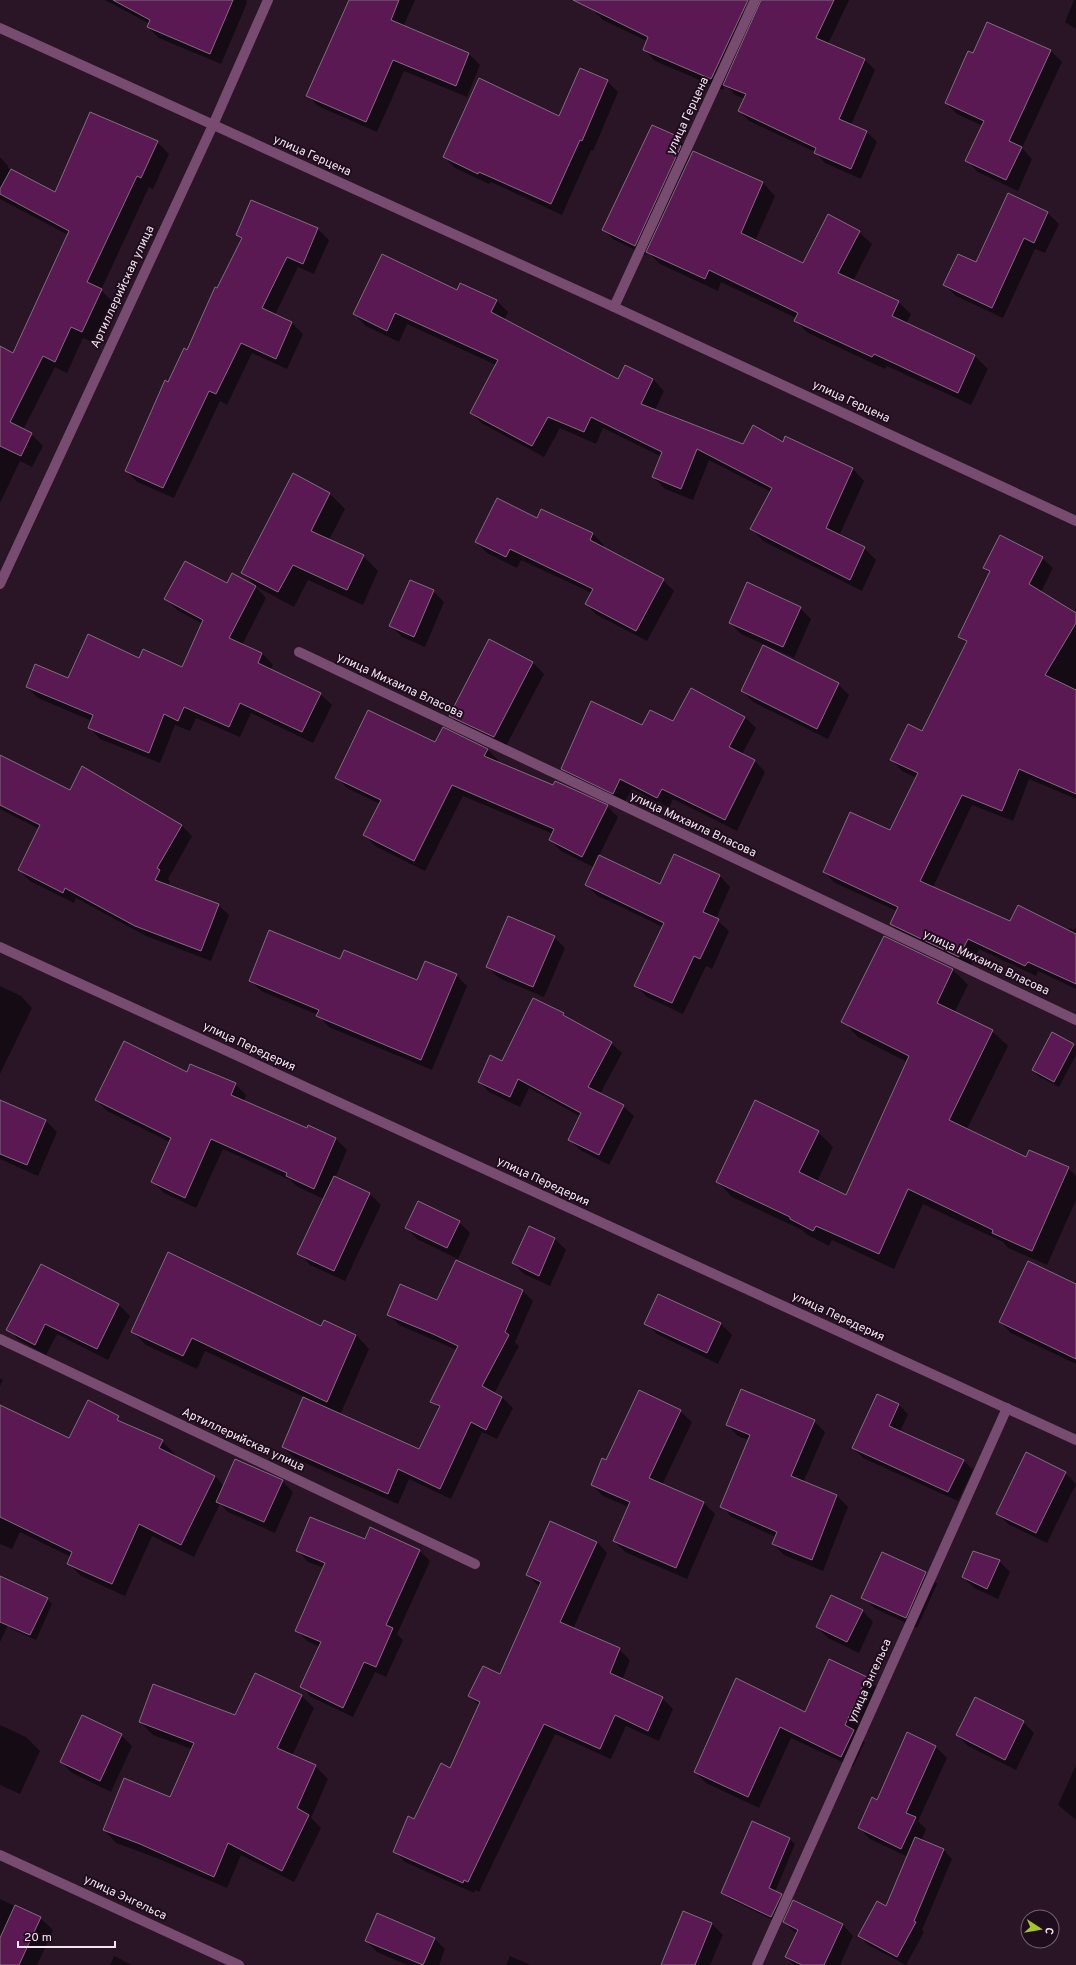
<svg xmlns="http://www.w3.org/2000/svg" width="1076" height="1965" font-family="Overpass,sans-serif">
	<rect width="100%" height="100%" fill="#291526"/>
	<g fill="#0007">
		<path d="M105 0H246L247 3 221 64 159 38 148 27 150 24Z"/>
		<path d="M349 0H415L403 27 469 54 480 65 467 97 404 71 377 132 318 106 307 95Z"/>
		<path d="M597 0H745L742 12 753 23 786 0H849L828 44 865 60 875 70 851 125 867 132 877 142 861 179 825 163 815 152 749 121 739 111 745 99 735 95 725 85 723 90 655 61 644 50 647 41 603 20 592 9Z"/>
		<path d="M1074 0H1076V29L1065 22Z"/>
		<path d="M987 24 1051 51 1062 62 1022 148 1032 159 1018 191 978 172 967 161 983 126 957 114 946 103 973 55Z"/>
		<path d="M607 81 618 92 593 151 591 150 562 215 491 182 489 184 455 168 444 157 560 117Z"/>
		<path d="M676 137 686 147 684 150 691 157 693 152 763 183 775 196 755 241 804 264 859 232 872 244 853 281 898 302 911 314 906 324 975 356 988 369 971 405 887 366 885 369 808 333 795 320 796 318 721 282 718 291 660 264 647 251 645 255 613 239 603 230Z"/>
		<path d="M157 142 169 154 153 189 149 187 101 290 113 302 94 343 83 338 67 373 55 367 23 430 31 434 43 446 32 467 20 461 0 503V347L14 354 68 235 0 199V157L8 166V168L56 193Z"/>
		<path d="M1008 194 1048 213 1059 224 1045 253 1035 249 1003 318 956 296 945 285 976 264Z"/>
		<path d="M252 201 318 229 329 240 314 274 298 267 275 315 292 323 303 334 287 369 252 353 227 405 220 401 174 498 137 482 126 471 168 383 188 351 242 240 237 235Z"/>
		<path d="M457 292 496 300 508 312 504 320 618 381 653 379 664 391 655 410 743 446 784 443 786 438 853 469 864 481 839 536 864 548 876 560 862 591 763 541 752 529 771 492 709 460 693 500 665 489 653 477 662 457 603 428 596 444 560 428 544 457 483 424 471 413 496 365 407 324 399 342 366 326 354 314Z"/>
		<path d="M293 475 330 494 345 509 329 540 363 556 378 571 363 605 308 580 294 607 257 587 242 572Z"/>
		<path d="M542 510 593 534 604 545 602 548 663 580 674 591 647 641 597 615 586 604 592 593 521 560 517 568 487 553 476 542 537 520Z"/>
		<path d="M1042 558 1053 568 1041 592 1076 614V799L1029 779 1013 821 972 805 933 887 1011 922 1068 931 1070 928 1074 930 1076 927V989L1038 971 1036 976 979 949 970 967 901 935 891 924 897 911 835 883 824 872 891 832 917 778 902 771 892 760 922 732 966 643 959 636 990 573 984 568Z"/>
		<path d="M232 575 256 587 266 598 242 645 262 653 273 665 270 670 320 694 332 705 313 743 251 713 240 737 196 718 190 731 175 725 160 763 100 739 89 727 92 721 38 698 27 687 68 679 139 659 183 668 203 624 177 610 166 599 227 584Z"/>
		<path d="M433 591 444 602 425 647 402 637 391 626Z"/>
		<path d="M800 608 811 619 794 658 741 634 730 623Z"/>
		<path d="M489 640 533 663 544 674 505 748 461 727 450 715Z"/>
		<path d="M838 684 849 695 828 739 753 702 742 691Z"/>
		<path d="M745 717 756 728 742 754 754 760 765 772 737 831 673 799 669 808 632 789 624 804 573 780 562 768 642 726Z"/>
		<path d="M435 744 488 750 499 761 497 763 553 787 607 806 618 817 599 856 661 886 719 875 730 887 716 919 729 931 712 969 706 966 683 1014 647 997 636 986 663 927 598 896 586 885 595 868 561 851 550 840 553 834 463 796 425 871 375 846 364 834 380 804 347 788 336 777Z"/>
		<path d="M0 762 70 791 182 826 192 836 168 879 170 881 168 886 218 905 229 915 211 961 146 936 76 898 74 903 30 881 19 870 39 829 0 809Z"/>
		<path d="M554 937 565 948 544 997 499 978 487 967Z"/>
		<path d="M884 937 953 970 968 985 954 1013 992 1031 1008 1046 967 1129 1026 1158 1068 1168 1076 1176V1200L1047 1265 1008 1248 1003 1242 923 1204 894 1269 832 1240 829 1246 806 1234 802 1230 732 1197 717 1181 818 1132 833 1147 817 1182 846 1197 907 1062 858 1037 843 1021Z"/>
		<path d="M341 960 418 982 456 975 467 986 432 1070 329 1027 318 1015 261 991 250 980Z"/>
		<path d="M0 986 21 996 32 1008 0 1074Z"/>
		<path d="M563 1014 568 1019 611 1043 622 1053 600 1094 623 1106 634 1116 609 1165 580 1150 569 1139 581 1117 529 1088 520 1107 489 1092 479 1082Z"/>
		<path d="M1073 1045 1076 1048V1055L1059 1087 1038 1076 1033 1070Z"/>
		<path d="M187 1073 235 1084 246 1095 244 1101 307 1130 309 1127 336 1139 347 1150 335 1178 370 1194 381 1205 345 1281 310 1265 299 1253 324 1199 298 1187 290 1180 223 1149 196 1208 164 1193 153 1182 170 1142 107 1111 96 1100Z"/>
		<path d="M0 1101 46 1121 57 1132 38 1176 0 1159Z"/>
		<path d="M459 1222 470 1233 458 1259 417 1239 406 1228Z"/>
		<path d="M529 1227 555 1239 566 1250 550 1286 524 1274 513 1263Z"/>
		<path d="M41 1265 119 1305 130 1316 108 1360 57 1334 46 1355 19 1340 8 1329Z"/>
		<path d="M1076 1285V1364L1011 1333 1000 1322Z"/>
		<path d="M523 1291 533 1301 515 1342 519 1346 494 1394 502 1397 513 1408 497 1439 482 1432 451 1499 409 1479 398 1504 294 1458 283 1447 304 1397 205 1351 197 1369 146 1345 132 1331 321 1327 356 1335 369 1349 340 1415 420 1451 439 1409 432 1401 457 1350 399 1325 388 1314 438 1301Z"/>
		<path d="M646 1323 721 1324 732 1335 718 1364 657 1334Z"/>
		<path d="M0 1378 3 1380 0 1386Z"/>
		<path d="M639 1392 680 1411 692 1422 662 1485 704 1503 715 1514 687 1579 625 1552 614 1541 629 1507 603 1496 592 1485 606 1461Z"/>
		<path d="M899 1405 908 1414 900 1432 963 1460 973 1470 958 1501 863 1458 853 1448Z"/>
		<path d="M0 1410 70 1439 162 1441 175 1454 174 1456 215 1476 224 1486 282 1481 293 1492 275 1533 228 1512 220 1504 194 1557 152 1536 125 1596 81 1576 68 1563 71 1557 20 1532 12 1549 0 1544Z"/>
		<path d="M814 1421 825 1432 803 1483 837 1496 848 1507 823 1571 784 1555 773 1544 776 1537 732 1517 721 1506 749 1440 738 1436 727 1425Z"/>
		<path d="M1065 1473 1076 1484 1047 1543 1008 1524 997 1513Z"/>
		<path d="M365 1541 419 1550 430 1561 397 1634 403 1640 386 1677 375 1672 353 1717 311 1697 301 1686 320 1647 307 1641 297 1631 324 1568 308 1562 298 1551Z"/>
		<path d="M597 1542 607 1553 573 1629 619 1649 630 1660 622 1680 662 1698 673 1709 659 1741 626 1726 611 1759 555 1734 479 1892 475 1890 474 1893 405 1862 394 1851 451 1769 480 1706 469 1696 501 1675 540 1587 527 1575Z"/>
		<path d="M882 1553 926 1573 937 1584 917 1628 874 1608 863 1597Z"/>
		<path d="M999 1561 1010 1572 998 1599 974 1588 963 1577Z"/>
		<path d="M24 1588 47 1598 52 1604 36 1640 12 1629 8 1625 0 1642V1619L6 1625Z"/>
		<path d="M862 1610 873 1622 859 1653 828 1638 817 1627Z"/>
		<path d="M256 1674 302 1696 314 1708 292 1756 315 1766 328 1779 311 1818 321 1828 294 1882 241 1855 227 1888 154 1857 116 1843 104 1830 171 1798 192 1749 153 1735 140 1722 236 1717Z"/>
		<path d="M866 1677 877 1688 857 1734 865 1742 853 1767 791 1738 759 1808 706 1783 695 1772 806 1713Z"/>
		<path d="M1023 1722 1034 1733 1016 1770 968 1746 957 1735Z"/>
		<path d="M0 1725 26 1737 40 1751 20 1794 0 1785Z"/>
		<path d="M907 1734 936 1747 947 1758 918 1821 926 1829 921 1841 944 1850 952 1859 922 1930 924 1932 906 1965 868 1945 860 1936 886 1908 908 1857 870 1839 859 1828 877 1801Z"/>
		<path d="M121 1735 132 1746 111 1792 72 1773 61 1762Z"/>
		<path d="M1076 1765V1820L1058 1805Z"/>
		<path d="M753 1822 790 1839 795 1844 775 1892 786 1901 777 1922 728 1898 722 1893Z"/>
		<path d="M0 1899 40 1918 53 1930 37 1965H0Z"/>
		<path d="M794 1901 843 1925 853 1936 840 1965H794L786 1957 797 1934 784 1922Z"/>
		<path d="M712 1924 723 1935 710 1965H662Z"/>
		<path d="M434 1938 445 1949 439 1965H407L377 1952 366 1941Z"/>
		<path d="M114 1956 132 1965H110Z"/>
		<path d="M510 1956 531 1965H506Z"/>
	</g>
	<g fill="#5b1953" stroke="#846b7f">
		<path d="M113 0H233L210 54 147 27 150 20Z"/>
		<path d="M349 0H399L391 20 469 53 456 86 393 60 366 122 306 96Z"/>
		<path d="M573 0H748L711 79 643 50 648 37Z"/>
		<path d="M761 0H834L816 38 865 59 839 119 867 131 851 169 814 153 816 148 738 111 746 94 723 85Z"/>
		<path d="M987 22 1051 50 1009 141 1022 147 1006 180 965 161 984 121 945 103 968 51 973 53Z"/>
		<path d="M580 68 608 80 582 141 580 140 551 204 479 172 478 174 443 157 479 78 559 116Z"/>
		<path d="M90 112 158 141 141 178 137 176 87 282 102 289 82 332 71 327 55 362 43 356 10 422 32 433 21 456 0 446V346L13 353 69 231 0 194V189L11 169 55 192Z"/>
		<path d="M652 125 677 136 674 142 681 146 635 246 602 230Z"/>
		<path d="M693 151 763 182 741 233 803 263 828 214 860 231 838 273 899 301 892 316 975 355 958 393 874 354 872 357 794 321 798 313 709 270 705 279 646 252Z"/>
		<path d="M1008 193 1048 212 1034 243 1024 238 992 308 943 285 958 254 976 262Z"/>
		<path d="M251 200 318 228 303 264 287 257 262 308 292 322 276 359 241 343 216 394 209 391 163 488 125 471 165 380 168 382 184 348 187 350 215 287 217 288 242 238 236 235Z"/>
		<path d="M382 254 457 290 460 283 497 300 491 312 618 379 625 365 653 379 641 404 743 444 753 425 783 442 785 436 853 468 826 528 865 547 850 580 750 529 772 488 697 449 681 489 652 477 662 452 591 417 584 432 548 417 532 446 470 413 498 360 395 313 387 331 353 314Z"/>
		<path d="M293 473 330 493 311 531 364 555 347 590 293 565 278 592 241 573Z"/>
		<path d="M497 498 537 518 541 509 593 533 590 540 664 579 636 631 585 604 593 589 510 549 506 557 475 542Z"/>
		<path d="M1000 535 1043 557 1029 584 1076 613V623L1045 675 1076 690V794L1019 769 1002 811 962 795 920 881 1010 921 1018 905 1076 934V984L1028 962 1025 966 968 939 959 957 890 924 898 907 823 872 850 812 890 830 918 773 890 760 908 724 922 731 967 641 958 637 990 571 983 568Z"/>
		<path d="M185 561 227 583 232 573 256 586 229 638 262 653 258 663 321 693 302 732 240 703 229 727 184 707 178 721 164 714 149 753 88 728 93 715 26 687 35 664 68 678 88 634 139 658 143 649 182 667 203 620 164 599Z"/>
		<path d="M410 580 434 590 414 637 389 626Z"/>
		<path d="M747 582 801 607 783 647 729 623Z"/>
		<path d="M489 639 533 662 494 737 449 716Z"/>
		<path d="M763 645 839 683 817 729 741 691Z"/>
		<path d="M691 688 745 717 729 747 755 760 725 820 662 789 657 798 620 779 613 794 561 769 591 701 642 725 650 710 673 721Z"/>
		<path d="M368 710 435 742 443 727 488 749 484 756 553 785 555 781 608 805 582 857 549 840 554 829 452 785 414 861 363 835 381 800 335 778Z"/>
		<path d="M0 755 70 790 82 766 182 825 157 868 160 870 155 880 219 904 201 951 135 926 65 888 63 893 18 870 40 825 0 805Z"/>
		<path d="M674 854 720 875 703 912 719 919 700 959 694 956 672 1003 634 986 664 923 585 885 599 855 660 884Z"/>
		<path d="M508 916 555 936 533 987 486 967Z"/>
		<path d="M269 930 340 959 344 950 417 980 425 961 457 974 421 1060 316 1016 319 1010 249 981Z"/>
		<path d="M884 936 953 969 937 1003 993 1030 949 1120 1026 1157 1029 1150 1069 1167 1032 1251 992 1233 993 1230 908 1189 879 1254 816 1226 813 1231 790 1219V1217L716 1182 755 1100 819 1131 799 1172 846 1195 909 1056 841 1022Z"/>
		<path d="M533 998 564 1013 563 1015 612 1042 588 1087 624 1105 599 1155 568 1140 581 1113 518 1079 510 1097 478 1082 490 1055 502 1061Z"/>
		<path d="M1052 1032 1074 1044 1054 1082 1032 1070Z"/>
		<path d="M124 1041 187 1072 190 1064 236 1083 231 1095 307 1128 308 1125 336 1138 314 1189 286 1176 287 1173 211 1139 185 1198 151 1182 171 1138 95 1100Z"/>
		<path d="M0 1100 46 1120 27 1165 0 1154Z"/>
		<path d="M334 1176 370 1193 334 1271 297 1254Z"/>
		<path d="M418 1201 460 1221 447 1248 405 1228Z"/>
		<path d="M529 1226 555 1238 539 1276 512 1263Z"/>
		<path d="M168 1252 321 1326 324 1320 356 1335 327 1402 192 1338 183 1356 131 1332Z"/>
		<path d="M456 1260 523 1290 505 1332 509 1335 482 1386 502 1397 486 1430 471 1422 440 1489 398 1469 388 1494 282 1447 303 1397 419 1449 440 1406 430 1402 458 1346 433 1334 387 1315 400 1284 437 1300Z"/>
		<path d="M1028 1261 1076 1284V1359L999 1322Z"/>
		<path d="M41 1264 119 1304 97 1349 45 1324 35 1345 6 1330Z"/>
		<path d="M658 1294 721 1323 707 1353 644 1324Z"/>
		<path d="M741 1389 815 1420 791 1476 837 1495 812 1560 772 1544 777 1532 720 1507 750 1435 726 1425Z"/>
		<path d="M639 1390 681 1410 649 1478 704 1502 676 1568 613 1541 630 1502 591 1485 602 1458 606 1460Z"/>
		<path d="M877 1394 899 1404 889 1426 964 1460 948 1492 852 1448Z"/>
		<path d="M88 1400 119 1416 117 1420 163 1440 159 1448 215 1476 181 1545 139 1524 112 1584 67 1564 72 1552 0 1517V1405L69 1438Z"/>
		<path d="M1026 1452 1066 1472 1036 1533 996 1514Z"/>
		<path d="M235 1459 283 1480 264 1522 216 1502Z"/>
		<path d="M310 1517 365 1539 370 1527 420 1550 386 1625 393 1628 376 1667 364 1662 343 1708 300 1687 321 1642 295 1631 325 1563 296 1551Z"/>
		<path d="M550 1521 597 1542 560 1622 620 1648 610 1673 663 1697 648 1731 615 1715 600 1749 544 1724 468 1882 464 1880 463 1883 393 1852 408 1816 414 1819 441 1763 450 1768 480 1702 468 1696 483 1666 500 1674 541 1582 526 1575Z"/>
		<path d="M973 1551 1000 1560 987 1589 962 1577Z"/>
		<path d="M882 1552 926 1572 906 1618 861 1598Z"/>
		<path d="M0 1576 48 1598 30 1635 0 1622Z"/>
		<path d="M831 1595 863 1610 847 1642 816 1627Z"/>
		<path d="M829 1659 867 1677 845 1725 854 1730 841 1757 780 1727 748 1797 694 1772 736 1678 805 1712Z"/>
		<path d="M255 1673 302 1695 277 1748 316 1765 297 1808 309 1815 282 1871 228 1843 214 1877 140 1844 103 1830 124 1778 170 1797 194 1743 139 1722 153 1684 235 1715Z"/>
		<path d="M975 1697 1024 1721 1005 1760 956 1735Z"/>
		<path d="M82 1715 122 1734 100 1781 60 1762Z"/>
		<path d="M907 1732 936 1746 906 1813 916 1817 901 1849 858 1828 872 1797 877 1800Z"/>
		<path d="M752 1821 790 1838 769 1888 782 1894 771 1917 721 1893Z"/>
		<path d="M915 1837 944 1849 914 1921 916 1922 897 1957 858 1936 877 1901 886 1906Z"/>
		<path d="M793 1900 843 1924 824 1965H802L785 1957 798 1930 783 1922Z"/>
		<path d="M15 1905 41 1917 19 1965H0V1938Z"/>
		<path d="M683 1911 712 1923 695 1965H661Z"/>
		<path d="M377 1913 435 1938 423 1965 365 1941Z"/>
	</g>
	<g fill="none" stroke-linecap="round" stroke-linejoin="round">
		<g stroke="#784b70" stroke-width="10">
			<path d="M0 28 614 307 1076 521"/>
			<path d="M614 307 755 0"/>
			<path d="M0 584 213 125 268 0"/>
			<path d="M299 652 1076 1020"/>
			<path d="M0 947 1076 1440"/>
			<path d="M0 1339 475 1564"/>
			<path d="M0 1855 239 1965"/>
			<path d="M757 1965 1007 1408"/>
		</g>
	</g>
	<g text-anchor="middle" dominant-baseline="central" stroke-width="4" stroke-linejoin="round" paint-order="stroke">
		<g font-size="12" fill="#f3e5f0" stroke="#1f0c1c">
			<text transform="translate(688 116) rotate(-65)">улица Герцена</text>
			<text transform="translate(312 156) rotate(24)">улица Герцена</text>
			<text transform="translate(123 287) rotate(-65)">Артиллерийская улица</text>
			<text transform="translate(851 402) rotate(25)">улица Герцена</text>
			<text transform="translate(400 686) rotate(25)">улица Михаила Власова</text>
			<text transform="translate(693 825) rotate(25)">улица Михаила Власова</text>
			<text transform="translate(986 963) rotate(25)">улица Михаила Власова</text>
			<text transform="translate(249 1047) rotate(25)">улица Передерия</text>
			<text transform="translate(543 1182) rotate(25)">улица Передерия</text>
			<text transform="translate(838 1317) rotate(25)">улица Передерия</text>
			<text transform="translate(243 1440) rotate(25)">Артиллерийская улица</text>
			<text transform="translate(870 1681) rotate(-66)">улица Энгельса</text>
			<text transform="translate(125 1898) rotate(25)">улица Энгельса</text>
		</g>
	</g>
	<g transform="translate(1040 1929) rotate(102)"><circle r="19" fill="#1f0c1c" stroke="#746371"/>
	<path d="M0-3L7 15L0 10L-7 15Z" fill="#a3c927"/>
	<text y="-6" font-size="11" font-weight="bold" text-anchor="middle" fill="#f3e5f0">С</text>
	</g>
	<path d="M18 1941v6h97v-6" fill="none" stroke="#f3e5f0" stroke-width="2"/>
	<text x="24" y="1941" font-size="12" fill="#f3e5f0" stroke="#1f0c1c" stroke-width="3" paint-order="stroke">20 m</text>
</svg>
